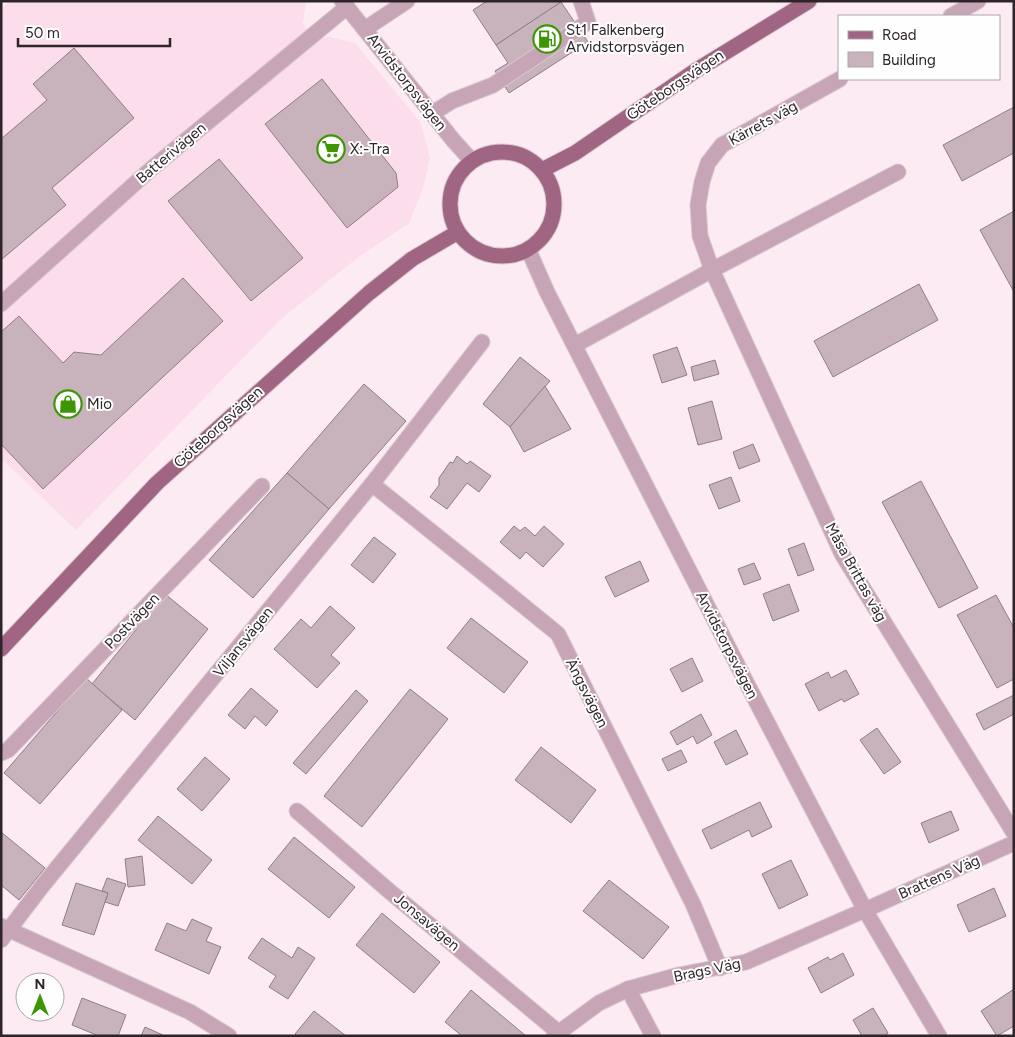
<svg xmlns="http://www.w3.org/2000/svg" width="1015" height="1037" font-family="Figtree,sans-serif">
	<rect width="100%" height="100%" fill="#fdebf4"/>
	<path fill="#fbddeb" d="M9 1H306L303 24 314 39 330 37 355 43 421 123 430 159 423 188 409 223 356 259 281 319 76 530 1 458V11Z"/>
	<g fill="#c8b3bd" stroke="#907d86">
		<path d="M487 1H561V2L496 45 473 10Z"/>
		<path d="M561 2 588 42 509 93 495 71 508 63 496 45Z"/>
		<path d="M74 48 134 118 52 188 66 205 1 260V139L47 100 33 84Z"/>
		<path d="M322 79 396 173 398 187 347 228 265 124Z"/>
		<path d="M1014 107V153L962 181 943 145Z"/>
		<path d="M219 159 303 258 251 301 168 201Z"/>
		<path d="M1014 211V292L980 230Z"/>
		<path d="M183 278 223 321 43 489 1 444V332L19 316 63 363 74 352 101 355Z"/>
		<path d="M919 284 938 320 833 377 814 341Z"/>
		<path d="M677 347 687 375 662 383 653 355Z"/>
		<path d="M520 357 550 381 510 427 483 404Z"/>
		<path d="M715 360 719 374 694 381 691 367Z"/>
		<path d="M364 384 406 421 329 509 287 473Z"/>
		<path d="M545 386 571 429 524 452 510 427Z"/>
		<path d="M712 401 722 439 698 445 688 408Z"/>
		<path d="M753 444 760 461 739 469 733 452Z"/>
		<path d="M457 456 467 464 470 461 491 476 479 492 467 483 447 509 430 497 439 485V478L450 462 453 463Z"/>
		<path d="M287 473 329 509 253 598 209 560Z"/>
		<path d="M731 477 740 501 719 509 709 485Z"/>
		<path d="M921 481 978 588 939 608 882 502Z"/>
		<path d="M514 526 520 531 525 527 535 536 544 526 564 544 543 567 526 552 520 559 500 542Z"/>
		<path d="M374 537 396 554 373 583 351 565Z"/>
		<path d="M804 543 814 570 798 576 788 549Z"/>
		<path d="M640 561 649 581 615 597 605 577Z"/>
		<path d="M754 563 761 579 744 585 738 569Z"/>
		<path d="M789 584 799 611 773 621 763 594Z"/>
		<path d="M165 594 208 629 135 720 92 684Z"/>
		<path d="M996 595 1014 628V679L997 688 957 615Z"/>
		<path d="M330 606 355 628 331 655 340 663 317 688 274 649 301 619 311 628Z"/>
		<path d="M471 618 528 662 504 693 447 648Z"/>
		<path d="M692 658 703 681 682 692 670 669Z"/>
		<path d="M846 670 859 694 844 702 842 699 819 711 805 684 828 672 831 678Z"/>
		<path d="M86 678 122 710 40 804 4 773Z"/>
		<path d="M251 688 278 711 266 726 255 716 245 729 228 715Z"/>
		<path d="M410 689 448 719 362 827 324 796Z"/>
		<path d="M356 690 368 701 306 774 293 763Z"/>
		<path d="M1014 695V714L984 730 976 714Z"/>
		<path d="M701 714 712 735 697 744 693 736 677 745 670 732Z"/>
		<path d="M877 728 901 762 884 774 860 740Z"/>
		<path d="M736 730 748 754 726 765 714 742Z"/>
		<path d="M541 747 596 790 571 823 515 780Z"/>
		<path d="M681 750 687 762 668 771 662 759Z"/>
		<path d="M205 757 230 779 202 811 177 789Z"/>
		<path d="M760 802 772 827 752 837 749 830 711 849 702 830Z"/>
		<path d="M951 811 959 830 929 843 921 823Z"/>
		<path d="M158 816 212 860 192 884 138 840Z"/>
		<path d="M1 832 45 868 19 900 1 885Z"/>
		<path d="M294 837 355 887 329 918 268 869Z"/>
		<path d="M142 856 145 885 128 887 125 859Z"/>
		<path d="M791 860 808 895 779 909 762 874Z"/>
		<path d="M107 878 126 884 118 906 105 902 108 893 102 891Z"/>
		<path d="M609 880 669 927 643 959 583 911Z"/>
		<path d="M76 883 108 893 94 935 62 925Z"/>
		<path d="M994 888 1006 916 969 932 957 905Z"/>
		<path d="M382 913 440 962 414 993 356 945Z"/>
		<path d="M192 919 212 928 206 941 221 947 209 974 155 950 167 923 186 931Z"/>
		<path d="M262 938 292 958 298 947 315 958 288 999 269 987 276 976 248 958Z"/>
		<path d="M843 953 854 975 821 993 808 968 828 957 830 960Z"/>
		<path d="M32 975 49 982H29Z"/>
		<path d="M1014 989V1026L997 1036 981 1011Z"/>
		<path d="M471 990 526 1036H462L445 1022Z"/>
		<path d="M82 998 126 1015 118 1036H99L72 1025Z"/>
		<path d="M873 1008 888 1033 884 1036H862L853 1020Z"/>
		<path d="M314 1011 346 1036H297L295 1034Z"/>
		<path d="M145 1027 165 1036H141Z"/>
	</g>
	<g fill="none" stroke-linecap="round" stroke-linejoin="round">
		<g stroke="#d8c7cf" stroke-width="17">
			<g id="minor">
				<path d="M342 1 453 140 472 161"/>
				<path d="M951 16 978 1"/>
				<path d="M365 29 407 1"/>
				<path d="M840 79 722 145 708 163 702 182 698 205 700 236 712 270 842 554 1014 833"/>
				<path d="M433 113 452 101 493 85 588 22 581 1"/>
				<path d="M528 249 547 292 743 676 865 910 939 1036"/>
				<path d="M1 304 151 169 347 7"/>
				<path d="M575 345 712 270 898 172"/>
				<path d="M372 484 488 577 558 634 693 904 720 968"/>
				<path d="M1 753 8 750 262 486"/>
				<path d="M297 811 388 890 558 1032"/>
				<path d="M1 926 190 1012 229 1036"/>
				<path d="M1 940 43 885 372 484 482 342"/>
				<path d="M628 989 653 1036"/>
				<path d="M554 1036 599 1003 628 989 679 975 746 962 865 910 1014 843"/>
			</g>
		</g>
		<g stroke="#d8c7cf" stroke-width="17">
			<g id="major">
				<circle cx="502" cy="204" r="52"/>
				<path d="M542 170 575 153 695 71 809 1"/>
				<path d="M1 649 157 483 369 293 412 259 458 232"/>
			</g>
		</g>
		<use href="#minor" stroke="#c8a5b6" stroke-width="15"/>
		<use href="#major" stroke="#a16584" stroke-width="15"/>
	</g>
	<defs>
		<g id="fuel-ring" transform="scale(1.4375)"><circle r="9.5" fill="#fefefe" stroke="#3e9506" stroke-width="1.5"/><path d="M-5.5-6h7V0h2V4h1.3V-2.5L3-4.5l.8-.8L6-3V5H2.5V1h-1V6h-7ZM-4.2-4.7v3.2H.2V-4.7Z" fill="#3e9506"/></g>
		<g id="supermarket-ring" transform="scale(1.4375)"><circle r="9.5" fill="#fefefe" stroke="#3e9506" stroke-width="1.5"/><path d="M-6-5.5h2.5l.6 2H6L4.5 2H-2.5L-4.4-4H-6ZM-1.5 3.2a1.3 1.3 0 1 0 .1 0ZM3 3.2a1.3 1.3 0 1 0 .1 0Z" fill="#3e9506"/></g>
		<g id="shop-ring" transform="scale(1.4375)"><circle r="9.5" fill="#fefefe" stroke="#3e9506" stroke-width="1.5"/><path d="M-5-2.5h2.3a2.7 3.5 0 0 1 5.4 0H5L5.5 6h-11ZM-1.5-2.5h3a1.5 2.3 0 0 0-3 0Z" fill="#3e9506"/></g>
	</defs>
	<g fill-rule="evenodd">
		<use href="#fuel-ring" x="547" y="39"/>
		<use href="#supermarket-ring" x="331" y="149"/>
		<use href="#shop-ring" x="68" y="404"/>
	</g>
	<g text-anchor="middle" dominant-baseline="central" stroke-width="4" stroke-linejoin="round" paint-order="stroke">
		<g font-size="15" fill="#2d2529" stroke="#fefefe" text-anchor="start">
			<text x="566" y="30">St1 Falkenberg<tspan x="566" dy="17">Arvidstorpsvägen</tspan></text>
			<text x="350" y="149">X:-Tra</text>
			<text x="87" y="404">Mio</text>
		</g>
		<g font-size="15" fill="#2d2529" stroke="#fefefe">
			<text transform="translate(407 82) rotate(52)">Arvidstorpsvägen</text>
			<text transform="translate(675 85) rotate(-34)">Göteborgsvägen</text>
			<text transform="translate(763 123) rotate(-29)">Kärrets väg</text>
			<text transform="translate(171 153) rotate(-40)">Batterivägen</text>
			<text transform="translate(218 427) rotate(-42)">Göteborgsvägen</text>
			<text transform="translate(856 572) rotate(61)">Måsa Brittas väg</text>
			<text transform="translate(132 621) rotate(-46)">Postvägen</text>
			<text transform="translate(243 642) rotate(-51)">Viljansvägen</text>
			<text transform="translate(727 645) rotate(63)">Arvidstorpsvägen</text>
			<text transform="translate(587 693) rotate(63)">Ängsvägen</text>
			<text transform="translate(939 877) rotate(-24)">Brattens Väg</text>
			<text transform="translate(427 922) rotate(40)">Jonsavägen</text>
			<text transform="translate(707 970) rotate(-12)">Brags Väg</text>
		</g>
	</g>
	<rect width="1015" height="1037" fill="none" stroke="#2d2529" stroke-width="5"/>
	<rect x="838" y="15" width="162" height="65" fill="#fefefe" stroke="#aaa7a9"/>
	<rect x="848" y="31" width="25" height="8" fill="#a16584" stroke="#aaa7a9"/>
	<text x="882" y="40" font-size="15" fill="#2d2529">Road</text>
	<rect x="848" y="52" width="25" height="15" fill="#c8b3bd" stroke="#aaa7a9"/>
	<text x="882" y="65" font-size="15" fill="#2d2529">Building</text>
	<g transform="translate(40 997)"><circle r="24" fill="#fefefe" stroke="#aaa7a9"/>
	<path d="M0-4L9 19L0 12L-9 19Z" fill="#3e9506"/>
	<text y="-8" font-size="14" font-weight="bold" text-anchor="middle" fill="#2d2529">N</text>
	</g>
	<path d="M18 38v8h152v-8" fill="none" stroke="#2d2529" stroke-width="2.5"/>
	<text x="25" y="38" font-size="15" fill="#2d2529" stroke="#fefefe" stroke-width="4" paint-order="stroke">50 m</text>
</svg>
